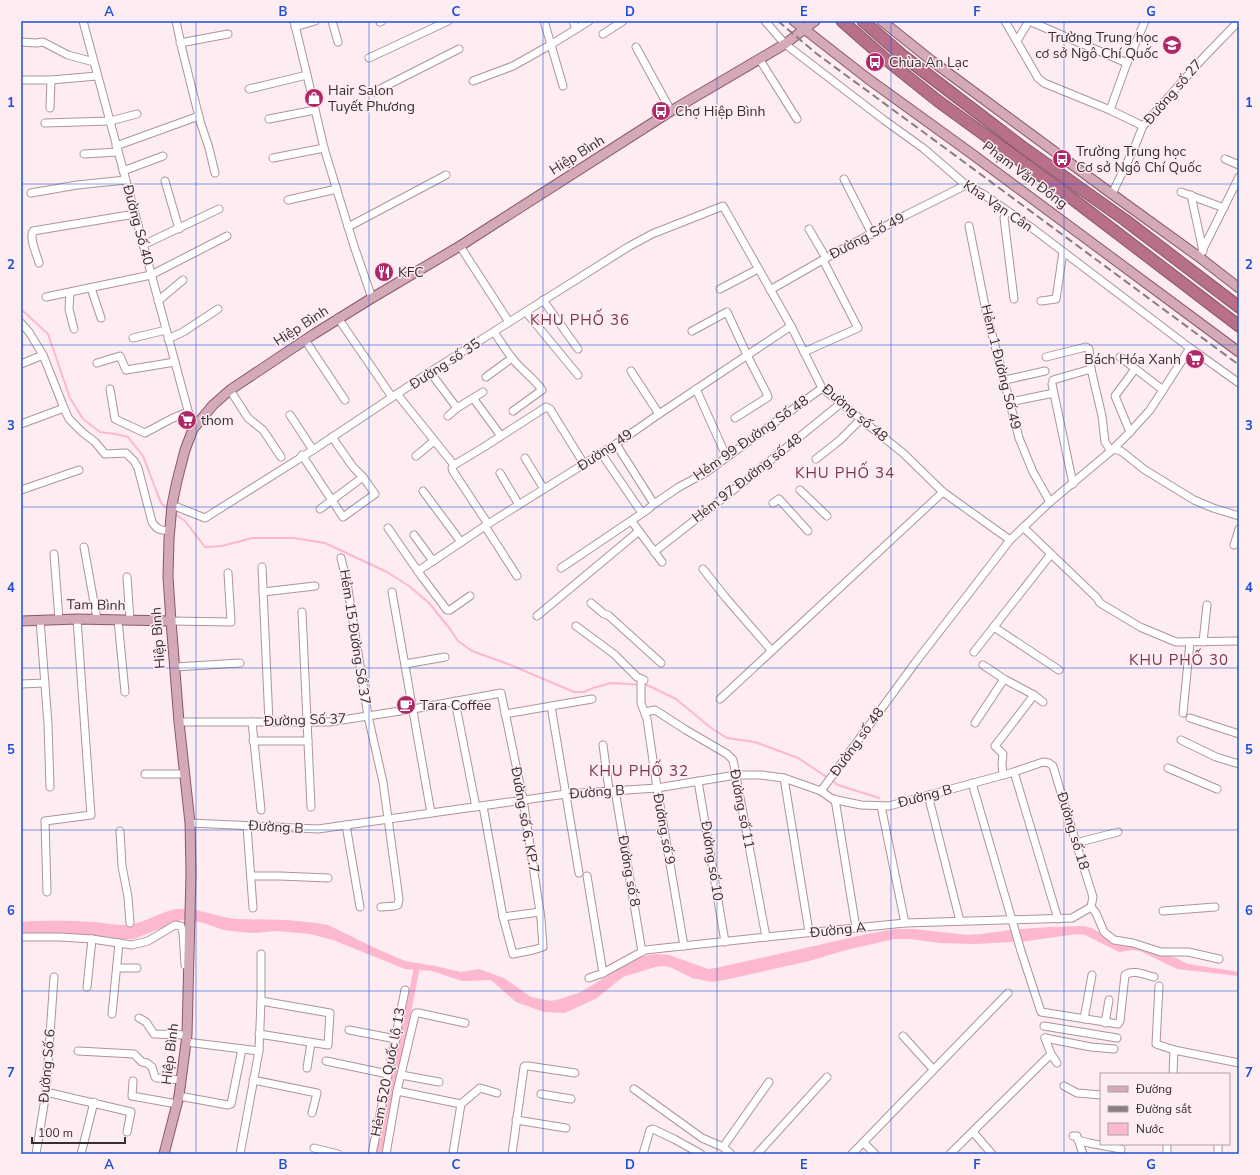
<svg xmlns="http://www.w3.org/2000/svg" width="1260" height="1175" font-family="'Nunito Sans',sans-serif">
	<rect width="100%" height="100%" fill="#fdecf1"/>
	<path fill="#fdb7ce" d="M176 909H192L228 918 237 919 287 920 317 923 328 925 375 948 405 961 435 966 461 972 479 969 504 978 531 997 551 1001 560 999 581 992 615 971 632 959 648 955 657 954 669 955 708 969 716 968 867 934 895 929H914L968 935 981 934 1010 930 1049 927 1084 926 1092 928 1111 940 1176 958 1188 964 1239 972V976L1177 969 1140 951 1133 950 1119 952 1085 935 1077 934 1027 941 977 944 940 943 910 939H894L846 950 809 961 729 979 712 982 692 978 670 967 662 966 655 967 623 977 597 998 565 1013 544 1012 516 1002 491 980 462 981 432 971 405 969 333 940 310 934 277 931 254 933 240 932 224 930 200 922 181 920 134 939H118L71 935 21 936V922C46 920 70 921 95 922 105 923 116 925 126 925 144 924 159 912 176 909Z"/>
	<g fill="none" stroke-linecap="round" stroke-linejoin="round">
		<g stroke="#fdb7ce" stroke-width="2">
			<path d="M21 309 48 334 70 398 83 419 100 432 115 434 128 437 143 456 161 503 169 510"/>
			<path d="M174 513 185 521 205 547 222 546 252 538H294L325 543 387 572 409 586 429 603 450 629 458 641 472 651 508 664 574 692H584L593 688 611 683 647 685 676 699 711 728 727 738 755 742 798 758 828 778"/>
			<path d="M831 780 838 785 879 798"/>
		</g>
		<path stroke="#fdb7ce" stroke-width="6" d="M378 1154 391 1097 417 967"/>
		<g stroke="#ae949c" stroke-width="9">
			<g id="minor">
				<path d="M83 21 193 429"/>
				<path d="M176 21 182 49 200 121 209 148 215 173"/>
				<path d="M294 21 307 75 324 148 354 246 372 298"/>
				<path d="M332 21 338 42"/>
				<path d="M544 21 563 86"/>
				<path d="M573 21 576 29"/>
				<path d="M765 21 785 44 884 120 923 148 966 185 983 194 1032 228 1190 348 1239 383"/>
				<path d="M1005 21 1038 78 1044 83 1110 110 1143 126"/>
				<path d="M1029 21 1127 63"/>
				<path d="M380 22 382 21"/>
				<path d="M295 27 315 21"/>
				<path d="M603 34 623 21"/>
				<path d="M1017 41 1029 21"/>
				<path d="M21 42 36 43 43 42 68 55 94 62"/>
				<path d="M180 43 228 34"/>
				<path d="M636 47 671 111"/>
				<path d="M369 58 448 21"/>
				<path d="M760 60 797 119"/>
				<path d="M21 80H51L97 76"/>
				<path d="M473 81 513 66 552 44 589 21"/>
				<path d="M249 89 307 75"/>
				<path d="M374 92 459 49"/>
				<path d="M50 108 51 80"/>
				<path d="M1110 110 1127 63 1145 21"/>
				<path d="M269 119 315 110"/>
				<path d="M45 123 110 121 137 114"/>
				<path d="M116 146 199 116"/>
				<path d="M84 154 118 152"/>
				<path d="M273 158 324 148"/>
				<path d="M1225 159 1239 165"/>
				<path d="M123 171 163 156"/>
				<path d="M844 179 872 234"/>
				<path d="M165 181 179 229"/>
				<path d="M1181 192 1224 208"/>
				<path d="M31 193 77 185 126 180"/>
				<path d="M1112 194 1135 146 1143 126 1204 57 1239 21"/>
				<path d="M1191 195 1203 251"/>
				<path d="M288 200 337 189"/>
				<path d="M1006 211 1004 218 1014 299"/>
				<path d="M969 226 986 311 1019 438 1033 472 1050 502"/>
				<path d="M348 227 446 175"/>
				<path d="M809 229 826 258"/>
				<path d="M143 245 219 209"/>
				<path d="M460 246 509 322"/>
				<path d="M1199 257 1239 177"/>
				<path d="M39 263C37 254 29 240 33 231L135 214"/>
				<path d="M91 288 101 318"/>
				<path d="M720 289 758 269"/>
				<path d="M770 290 826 258 906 215 966 185"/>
				<path d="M70 293 69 309 74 329"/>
				<path d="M46 297 151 275 227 236"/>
				<path d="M543 300 578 349"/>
				<path d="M158 301 183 280"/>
				<path d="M1041 301 1056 299 1063 252"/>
				<path d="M526 312 578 375"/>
				<path d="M338 318 392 397"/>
				<path d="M21 323 29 332 43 355 64 408 69 419 82 432 95 442 105 454 126 453 134 461 138 468 152 522C157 530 160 530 169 531"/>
				<path d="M692 331 727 312 747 355 767 394 768 397 765 399 735 418"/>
				<path d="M494 332C500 341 506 350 512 358 521 370 534 378 542 390L513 411"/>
				<path d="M133 338 166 330"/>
				<path d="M168 339 183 332 218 309"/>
				<path d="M305 340 345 400"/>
				<path d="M804 352 858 328 823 260"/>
				<path d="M1046 357 1086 347 1089 349 1091 369 1102 416 1105 442 1111 451"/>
				<path d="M1120 357 1163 390"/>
				<path d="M97 363 120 356 126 370 175 362"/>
				<path d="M21 364 43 355"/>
				<path d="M631 371 659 414"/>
				<path d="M430 372 457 408"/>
				<path d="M486 377 512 358"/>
				<path d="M1005 380 1045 371"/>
				<path d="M1053 380 1091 369"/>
				<path d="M1052 384 1073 484"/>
				<path d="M110 389 115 419 145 433 171 419 188 412"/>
				<path d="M696 389 723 449"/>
				<path d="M230 390 248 418 263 430 281 457"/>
				<path d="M397 394 454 465 452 468 453 471 488 524"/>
				<path d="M473 398 501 436"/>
				<path d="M1010 402 1049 394"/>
				<path d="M290 415 313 450"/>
				<path d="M448 416 457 408 483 392"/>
				<path d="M21 424 64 408"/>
				<path d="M1130 432 1115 396 1135 369"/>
				<path d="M1113 449 1121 451 1145 470 1194 500 1213 508 1239 516"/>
				<path d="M601 453 642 513"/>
				<path d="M302 455 343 517 375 494 363 477 353 467 332 437"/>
				<path d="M416 456 434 441"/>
				<path d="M525 458 544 489"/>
				<path d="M816 459 840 440 861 419"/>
				<path d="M454 465 484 447 546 407 550 409 584 464"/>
				<path d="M500 473 519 505"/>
				<path d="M21 490 79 470"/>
				<path d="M800 490 827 516"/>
				<path d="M423 491 461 542"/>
				<path d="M773 503 779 499 808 531"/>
				<path d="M654 504 679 487 705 473 822 388"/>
				<path d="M172 505 205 518 313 450 430 372 628 247 652 234 723 206 791 326 822 388 903 453 943 492 1010 540"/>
				<path d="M320 509 363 477"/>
				<path d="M633 523 662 562"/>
				<path d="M485 526 517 576"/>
				<path d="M1023 527 1097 598 1100 603 1140 627 1176 642 1239 641"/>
				<path d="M388 528 422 577 447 610H450L470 596"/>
				<path d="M414 535 433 561"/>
				<path d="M1234 545 1239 529"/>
				<path d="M84 547 97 619"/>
				<path d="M654 552 750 477 840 404"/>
				<path d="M54 554 59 619"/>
				<path d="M341 558 347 583 368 716 383 782 399 899 398 905 394 906 381 907"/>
				<path d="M262 567 269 722"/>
				<path d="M561 568 647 510 654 504 616 444"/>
				<path d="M703 569 726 598 771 650"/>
				<path d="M418 571 488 524 616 444 659 414 791 326"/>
				<path d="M127 577 130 620"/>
				<path d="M263 592 315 586"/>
				<path d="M392 592 431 813"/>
				<path d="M591 603 604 614 608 615 661 663"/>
				<path d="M302 612 311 807"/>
				<path d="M537 616 639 531"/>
				<path d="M40 620 48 724 50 787"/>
				<path d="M118 620 125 692"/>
				<path d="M171 621 231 622 228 573"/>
				<path d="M576 626 614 654 637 677 644 680"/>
				<path d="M994 627 1059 670"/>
				<path d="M1203 642 1207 605"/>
				<path d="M974 652 1051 554"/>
				<path d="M405 664 445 657"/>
				<path d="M983 665 1004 679 1034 695 1043 702"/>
				<path d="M175 667 240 663"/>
				<path d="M641 682V703L647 719 657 788 684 946"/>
				<path d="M21 684 45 683"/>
				<path d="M720 699 943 492"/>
				<path d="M455 701 476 807"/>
				<path d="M551 706 579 873"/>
				<path d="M645 712 655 710 686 730 727 754 733 760 766 937"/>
				<path d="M1183 713 1190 642"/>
				<path d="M505 714 592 699"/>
				<path d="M1190 718 1239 734"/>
				<path d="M179 722H329L413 709 501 693 523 799 541 919 543 947 533 950 513 954 503 917 483 806"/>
				<path d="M252 722 261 810"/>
				<path d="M975 723 1004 679"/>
				<path d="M1181 740 1216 757 1239 764"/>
				<path d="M253 741H308"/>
				<path d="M603 745 609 790"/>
				<path d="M1168 768 1217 789"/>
				<path d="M1014 772 1058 919"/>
				<path d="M145 774H184"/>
				<path d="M1003 775 1002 764 1003 754 995 746 1034 695"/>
				<path d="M784 778 809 932"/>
				<path d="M698 781 725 942"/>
				<path d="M972 783 1021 951 1041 1012 1118 1024 1120 1021 1125 975C1133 969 1145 975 1154 977"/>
				<path d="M615 790 642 952"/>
				<path d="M821 791 915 663 1010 540 1050 502 1111 451 1130 432 1150 410 1190 348"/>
				<path d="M928 795 960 921"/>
				<path d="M835 799 856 928"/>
				<path d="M881 806 905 923"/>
				<path d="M190 823 318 829 566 794 657 788 736 775H761L784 778 821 791 832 799 861 805 889 806 1014 772 1043 762 1049 763 1053 766 1076 843 1093 897 1091 907"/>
				<path d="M346 825 360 907"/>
				<path d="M247 826 253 908"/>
				<path d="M120 831 122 866 128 897 130 923"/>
				<path d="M1076 843 1118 832"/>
				<path d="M251 876H280L328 878"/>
				<path d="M587 876 603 973"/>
				<path d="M47 892 45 821 91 815 77 619"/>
				<path d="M1091 907 1096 913 1104 932 1114 940 1133 943 1161 952H1188L1219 959"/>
				<path d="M1163 911 1215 907"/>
				<path d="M503 917 540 912"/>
				<path d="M21 937H60L92 939 132 945 148 941 175 925 181 926 183 933 185 965"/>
				<path d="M117 968H137"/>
				<path d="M589 978 603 973 645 950 766 937 905 923 1072 918 1091 907"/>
				<path d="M1159 986 1156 1044 1174 1050 1239 1063"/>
				<path d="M87 987 92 939"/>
				<path d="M112 1014 119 943"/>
				<path d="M139 1018 146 1022 154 1034 187 1035"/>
				<path d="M1084 1019 1092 975"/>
				<path d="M1105 1023 1109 1000"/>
				<path d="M1044 1026 1117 1038"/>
				<path d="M349 1030 396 1039"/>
				<path d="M259 1034 328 1045 330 1013 261 1001"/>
				<path d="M903 1036 933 1069"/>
				<path d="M1045 1038 1091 1047 1114 1049"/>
				<path d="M1045 1038 1051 1054 1057 1063"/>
				<path d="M186 1042 259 1051"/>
				<path d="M78 1051 134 1054 142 1062 147 1063 152 1067 155 1077 157 1078 181 1080"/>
				<path d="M326 1061 388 1074"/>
				<path d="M307 1068 311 1043"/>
				<path d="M1173 1074 1174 1050"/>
				<path d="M401 1075 439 1082"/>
				<path d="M253 1080 317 1093 312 1113"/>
				<path d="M133 1081 132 1096 177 1104"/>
				<path d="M1064 1086 1077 1093 1101 1095"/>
				<path d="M634 1089 702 1138 723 1147 731 1154"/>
				<path d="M397 1091 461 1104"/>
				<path d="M46 1092 131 1112 127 1132"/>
				<path d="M541 1094 571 1099"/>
				<path d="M179 1096 228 1105 231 1104 242 1049"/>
				<path d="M516 1120 566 1128"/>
				<path d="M973 1132 992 1154"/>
				<path d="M1073 1136H1077L1083 1154"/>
				<path d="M1078 1140 1089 1143 1121 1149"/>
				<path d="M864 1143 875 1154"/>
				<path d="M723 1147 769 1082"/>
				<path d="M314 1148 338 1154"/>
				<path d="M453 1153 461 1104 480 1088 497 1093"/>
				<path d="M36 1154 46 1092 54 977"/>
				<path d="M81 1154 94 1102"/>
				<path d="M240 1154 259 1051 261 1001V954"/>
				<path d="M372 1154 405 990"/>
				<path d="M386 1154 397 1091 415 1015 416 1013H419L465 1023"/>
				<path d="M512 1154 524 1067 525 1066H528L575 1073"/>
				<path d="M643 1154 650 1130 653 1129 674 1139 701 1154"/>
				<path d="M757 1154 827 1077"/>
				<path d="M852 1154 1008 993"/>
				<path d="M950 1154 1051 1054"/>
				<path d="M1167 1154V1144"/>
				<path d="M1218 1154V1144"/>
			</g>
		</g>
		<g stroke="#8b586a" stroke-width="11">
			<g id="major">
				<path d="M794 21 867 78 972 154 1239 352"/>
				<path d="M882 21 932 61 1112 194 1199 257 1239 288"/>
				<path d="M21 621 77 619 171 621"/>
				<path d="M164 1154 179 1096 187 1035 191 873 190 823 179 722 171 621 168 577 169 539 172 505 177 481 185 450 193 429 213 405 230 390 314 334 372 298 460 246 671 111 785 44 815 21"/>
			</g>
		</g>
		<g stroke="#8b586a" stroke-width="13">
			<g id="highway">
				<path d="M842 21 883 57 938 101 1066 194 1239 326"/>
				<path d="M863 21 902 55 1021 146 1125 220 1239 307"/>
			</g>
		</g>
		<use href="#minor" stroke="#fff" stroke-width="7"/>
		<use href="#major" stroke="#d4a9b8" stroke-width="9"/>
		<use href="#highway" stroke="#b86f89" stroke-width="11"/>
		<path stroke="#8a7d81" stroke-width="2" stroke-dasharray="8 4" stroke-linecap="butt" d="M778 21 817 54 926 134 1239 365"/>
	</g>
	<path fill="none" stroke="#1d4ed8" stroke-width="1" stroke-opacity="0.55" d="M196 21V1154M369 21V1154M543 21V1154M717 21V1154M891 21V1154M1064 21V1154M21 184H1239M21 345H1239M21 507H1239M21 668H1239M21 830H1239M21 991H1239"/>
	<defs>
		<g id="school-disc" transform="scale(1)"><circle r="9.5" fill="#b12868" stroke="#fdecf1"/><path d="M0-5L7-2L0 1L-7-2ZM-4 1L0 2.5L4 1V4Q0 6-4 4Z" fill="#fff"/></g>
		<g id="bus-disc" transform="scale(1)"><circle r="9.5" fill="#b12868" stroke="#fdecf1"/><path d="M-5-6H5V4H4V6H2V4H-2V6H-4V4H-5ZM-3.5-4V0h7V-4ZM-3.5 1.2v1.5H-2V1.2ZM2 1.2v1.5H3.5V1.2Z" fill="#fff"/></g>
		<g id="shop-disc" transform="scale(1)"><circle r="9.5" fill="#b12868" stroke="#fdecf1"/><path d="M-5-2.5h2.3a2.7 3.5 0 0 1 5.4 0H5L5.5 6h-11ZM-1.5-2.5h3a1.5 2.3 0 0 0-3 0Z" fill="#fff"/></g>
		<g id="restaurant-disc" transform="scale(1)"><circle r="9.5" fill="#b12868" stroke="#fdecf1"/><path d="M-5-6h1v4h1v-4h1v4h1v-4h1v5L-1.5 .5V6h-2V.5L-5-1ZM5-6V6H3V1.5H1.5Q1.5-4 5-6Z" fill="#fff"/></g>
		<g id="supermarket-disc" transform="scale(1)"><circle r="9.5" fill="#b12868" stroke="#fdecf1"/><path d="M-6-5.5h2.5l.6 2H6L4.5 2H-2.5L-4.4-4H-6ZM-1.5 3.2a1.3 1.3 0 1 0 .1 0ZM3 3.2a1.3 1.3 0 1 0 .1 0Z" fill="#fff"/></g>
		<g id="cafe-disc" transform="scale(1)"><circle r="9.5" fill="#b12868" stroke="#fdecf1"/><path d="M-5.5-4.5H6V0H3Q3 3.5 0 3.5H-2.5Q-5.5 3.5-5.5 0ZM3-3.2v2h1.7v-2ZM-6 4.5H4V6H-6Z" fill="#fff"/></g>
	</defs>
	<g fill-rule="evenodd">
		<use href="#school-disc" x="1172" y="45"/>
		<use href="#bus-disc" x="875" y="62"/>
		<use href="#shop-disc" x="314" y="98"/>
		<use href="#bus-disc" x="661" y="111"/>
		<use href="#bus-disc" x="1062" y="159"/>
		<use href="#restaurant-disc" x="384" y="272"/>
		<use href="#supermarket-disc" x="1195" y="359"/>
		<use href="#supermarket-disc" x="187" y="420"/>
		<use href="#cafe-disc" x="406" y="705"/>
	</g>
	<g text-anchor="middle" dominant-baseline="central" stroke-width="3" stroke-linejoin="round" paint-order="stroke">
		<g font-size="14" fill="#382e31" stroke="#fdecf1" text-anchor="start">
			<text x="1158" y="37" text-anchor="end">Trường Trung học<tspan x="1158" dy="16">cơ sở Ngô Chí Quốc</tspan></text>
			<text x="889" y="62">Chùa An Lạc</text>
			<text x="328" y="90">Hair Salon<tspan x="328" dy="16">Tuyết Phương</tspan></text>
			<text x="675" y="111">Chợ Hiệp Bình</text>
			<text x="1076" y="151">Trường Trung học<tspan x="1076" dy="16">Cơ sở Ngô Chí Quốc</tspan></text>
			<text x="398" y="272">KFC</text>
			<text x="1181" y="359" text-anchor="end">Bách Hóa Xanh</text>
			<text x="201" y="420">thom</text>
			<text x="420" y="705">Tara Coffee</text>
		</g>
		<g font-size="14" fill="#382e31" stroke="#fdecf1">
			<text transform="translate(1173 92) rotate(-49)">Đường số 27</text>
			<text transform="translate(577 155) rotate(-32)">Hiệp Bình</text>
			<text transform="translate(1025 175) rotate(37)">Phạm Văn Đồng</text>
			<text transform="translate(998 206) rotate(34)">Kha Vạn Cân</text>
			<text transform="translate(138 225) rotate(75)">Đường Số 40</text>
			<text transform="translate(867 236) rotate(-28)">Đường Số 49</text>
			<text transform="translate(301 326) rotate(-33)">Hiệp Bình</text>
			<text transform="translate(445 364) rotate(-33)">Đường số 35</text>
			<text transform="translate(1001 367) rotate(76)">Hẻm 1 Đường Số 49</text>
			<text transform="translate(855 413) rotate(40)">Đường số 48</text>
			<text transform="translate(751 438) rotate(-35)">Hẻm 99 Đường Số 48</text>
			<text transform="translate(605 450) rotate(-34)">Đường 49</text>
			<text transform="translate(747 478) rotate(-38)">Hẻm 97 Đường số 48</text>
			<text transform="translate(96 605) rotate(1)">Tam Bình</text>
			<text transform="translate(355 637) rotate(81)">Hẻm 15 Đường Sổ 37</text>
			<text transform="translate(158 638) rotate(-94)">Hiệp Bình</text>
			<text transform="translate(305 720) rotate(-2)">Đường Số 37</text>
			<text transform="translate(857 742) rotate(-54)">Đường số 48</text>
			<text transform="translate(597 792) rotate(-4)">Đường B</text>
			<text transform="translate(925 796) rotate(-15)">Đường B</text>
			<text transform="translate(742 809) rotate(79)">Đường số 11</text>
			<text transform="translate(525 820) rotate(80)">Đường số 6, KP.7</text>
			<text transform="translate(276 827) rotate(3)">Đường B</text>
			<text transform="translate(664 829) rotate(80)">Đường số 9</text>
			<text transform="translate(1073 831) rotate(73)">Đường số 18</text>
			<text transform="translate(712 861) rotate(81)">Đường số 10</text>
			<text transform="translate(629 871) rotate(80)">Đường số 8</text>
			<text transform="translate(838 930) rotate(-6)">Đường A</text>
			<text transform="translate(170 1054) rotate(-83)">Hiệp Bình</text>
			<text transform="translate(47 1066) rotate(-85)">Đường Số 6</text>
			<text transform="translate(388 1072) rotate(-79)">Hẻm 520 Quốc lộ 13</text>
		</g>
		<g font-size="15" letter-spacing="1" fill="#7a3650" stroke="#fdecf1">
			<text x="580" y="320">KHU PHỐ 36</text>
			<text x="845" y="473">KHU PHỐ 34</text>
			<text x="1179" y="660">KHU PHỐ 30</text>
			<text x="639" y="771">KHU PHỐ 32</text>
		</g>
	</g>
	<rect width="1260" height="1175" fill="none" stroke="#fdecf1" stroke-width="44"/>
	<rect x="1100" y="1073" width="130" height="72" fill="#fdecf1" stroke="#aea0a4"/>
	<rect x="1108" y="1086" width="20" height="6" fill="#d4a9b8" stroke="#aea0a4"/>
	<text x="1136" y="1093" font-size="12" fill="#382e31">Đường</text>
	<rect x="1108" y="1106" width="20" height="6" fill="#8a7d81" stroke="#aea0a4"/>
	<text x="1136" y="1113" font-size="12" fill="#382e31">Đường sắt</text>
	<rect x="1108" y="1123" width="20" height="12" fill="#fdb7ce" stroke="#aea0a4"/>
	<text x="1136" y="1133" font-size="12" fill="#382e31">Nước</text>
	<path d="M32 1137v6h93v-6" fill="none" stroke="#382e31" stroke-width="2"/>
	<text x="38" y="1137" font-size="12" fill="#382e31" stroke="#fdecf1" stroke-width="3" paint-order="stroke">100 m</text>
	<rect x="22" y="22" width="1216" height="1131" fill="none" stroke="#1d4ed8" stroke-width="1.5"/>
	<g font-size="13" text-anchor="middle" font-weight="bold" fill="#1d4ed8">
		<text x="109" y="16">A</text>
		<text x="283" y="16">B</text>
		<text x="456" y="16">C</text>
		<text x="630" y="16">D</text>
		<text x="804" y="16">E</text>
		<text x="977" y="16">F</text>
		<text x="1151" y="16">G</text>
		<text x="11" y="107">1</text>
		<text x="1249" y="107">1</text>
		<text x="11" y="269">2</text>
		<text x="1249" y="269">2</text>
		<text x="11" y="430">3</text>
		<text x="1249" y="430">3</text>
		<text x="11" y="592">4</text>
		<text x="1249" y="592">4</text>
		<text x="11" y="754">5</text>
		<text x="1249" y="754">5</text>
		<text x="11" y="915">6</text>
		<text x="1249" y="915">6</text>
		<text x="11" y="1077">7</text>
		<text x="1249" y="1077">7</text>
		<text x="109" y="1169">A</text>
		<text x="283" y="1169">B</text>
		<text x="456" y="1169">C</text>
		<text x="630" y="1169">D</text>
		<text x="804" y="1169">E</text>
		<text x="977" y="1169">F</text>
		<text x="1151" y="1169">G</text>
	</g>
</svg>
